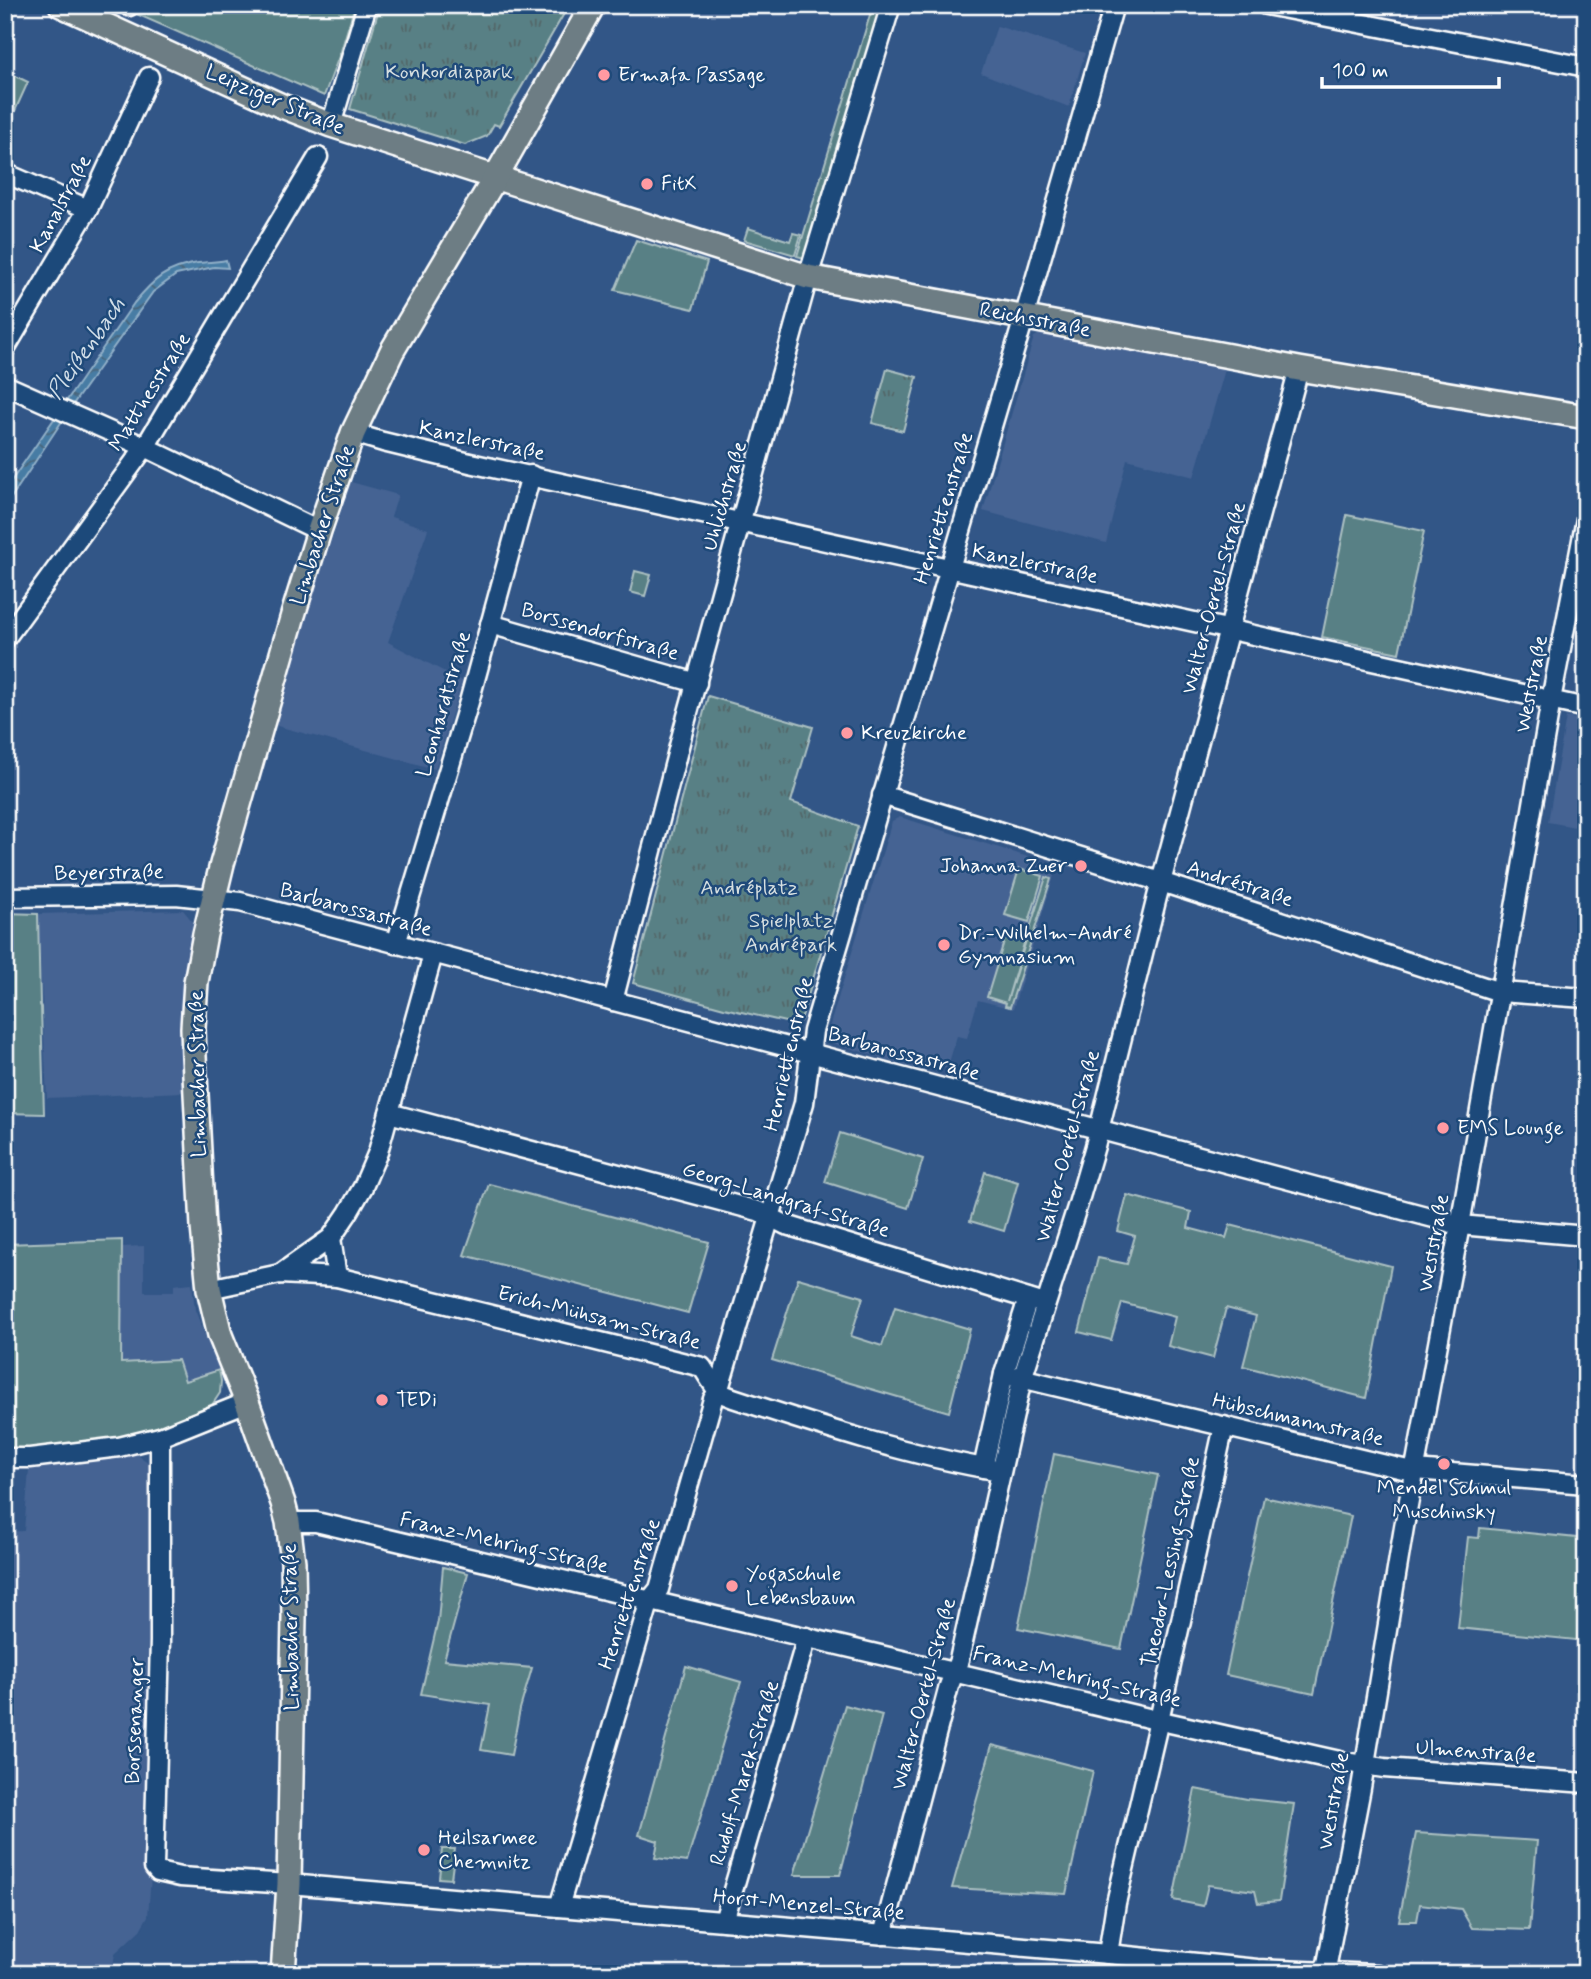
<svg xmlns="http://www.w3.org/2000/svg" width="1591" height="1979" font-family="Mynerve,sans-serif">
	<defs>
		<pattern id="park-tufts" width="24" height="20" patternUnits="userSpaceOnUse" patternTransform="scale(1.75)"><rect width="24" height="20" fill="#598085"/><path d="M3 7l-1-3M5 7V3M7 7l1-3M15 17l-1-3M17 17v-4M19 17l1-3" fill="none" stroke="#526668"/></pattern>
		<pattern id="water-waves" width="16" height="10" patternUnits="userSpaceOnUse" patternTransform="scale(1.75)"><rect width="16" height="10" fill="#477ca4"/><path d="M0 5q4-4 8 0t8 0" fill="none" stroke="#4a6478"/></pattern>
	</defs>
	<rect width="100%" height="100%" fill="#325687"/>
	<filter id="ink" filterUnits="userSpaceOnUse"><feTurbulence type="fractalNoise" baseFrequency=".0143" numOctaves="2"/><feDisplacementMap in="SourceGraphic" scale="14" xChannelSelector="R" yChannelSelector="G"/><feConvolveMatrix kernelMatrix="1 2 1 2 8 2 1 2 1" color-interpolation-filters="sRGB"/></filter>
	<g filter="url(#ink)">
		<g fill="#456393">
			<path d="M997 26 1085 53 1069 107 981 73Z"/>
			<path d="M1040 334 1226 366 1194 477 1127 459 1106 543 983 511 1034 337Z"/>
			<path d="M351 482 398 495 391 517 428 529 388 642 462 681 435 769 270 724Z"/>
			<path d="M1566 717 1586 721V829L1548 822Z"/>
			<path d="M900 817 1057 866 1013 1009 978 1000 967 1038 957 1036 947 1069 927 1063 924 1070 825 1041 892 821Z"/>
			<path d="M183 910 193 922 181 995 183 1092 47 1098 38 914Z"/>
			<path d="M144 1246V1292H174V1285L192 1283 195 1310 219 1370 185 1381 178 1360 121 1363 122 1247Z"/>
			<path d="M131 1451 148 1462 152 1468 151 1876 148 1916 140 1930 115 1953 112 1974H5V1532L24 1531 30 1458Z"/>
		</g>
		<g fill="#598085" stroke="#acc0c2" stroke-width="2">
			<path d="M135 5H355L341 51 324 96 134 13Z"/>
			<path d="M873 5H882L808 259 797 256Z"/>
			<path d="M5 71 28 82 5 133Z"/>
			<path d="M748 228 790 241 793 233 801 235 795 255 744 240Z"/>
			<path d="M636 240 707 262 693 309 615 290Z"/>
			<path d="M1347 515 1424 531 1399 653 1322 637Z"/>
			<path d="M1019 869 1043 876 1029 922 1005 915Z"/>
			<path d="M1046 877 1051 879 1010 1007 1005 1006 1006 1003 987 997 1006 935 1025 940 1007 1001Z"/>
			<path d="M5 913 38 914 40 1005 41 1007 44 1114 5 1113Z"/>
			<path d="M840 1133 923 1159 908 1208 825 1182Z"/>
			<path d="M985 1172 1018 1182 1004 1231 970 1221Z"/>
			<path d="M489 1184 709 1242 688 1313 464 1255Z"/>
			<path d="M1127 1195 1191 1212 1188 1228 1226 1238 1230 1225 1391 1266 1366 1398 1243 1366 1256 1316 1226 1308 1213 1358 1168 1346 1175 1317 1122 1303 1111 1340 1079 1332 1098 1258 1127 1264 1135 1236 1118 1231Z"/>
			<path d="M122 1240 121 1363 178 1360 185 1381 219 1370 221 1381 220 1393 212 1405 160 1437 5 1458V1244Z"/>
			<path d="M798 1278 863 1297 851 1336 882 1346 895 1307 970 1329 949 1412 772 1360Z"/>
			<path d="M1054 1454 1158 1475 1121 1649 1018 1628Z"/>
			<path d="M1264 1497 1351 1516 1314 1694 1226 1675Z"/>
			<path d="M1480 1528 1586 1539V1641L1458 1628 1468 1537 1479 1538Z"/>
			<path d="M443 1567 468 1573 444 1660 532 1668 520 1709 511 1755 481 1750 490 1705 421 1694 438 1621Z"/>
			<path d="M686 1666 741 1682 687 1862 655 1858 658 1841 639 1835Z"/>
			<path d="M845 1705 882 1715 840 1875H794Z"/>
			<path d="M992 1745 1093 1771 1066 1894 952 1888Z"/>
			<path d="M1195 1789 1247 1799 1294 1804 1279 1901 1258 1903 1255 1891 1208 1885 1203 1906 1173 1900Z"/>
			<path d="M1416 1833 1537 1841 1529 1930 1472 1928 1461 1909 1420 1904 1417 1921H1399Z"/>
		</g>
		<g fill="url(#park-tufts)" stroke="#acc0c2" stroke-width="2">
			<path d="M380 5H569L499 126 494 124 487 136 465 145 350 109Z"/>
			<path d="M887 369 917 377 903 431 872 423Z"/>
			<path d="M635 571 651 575 645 596 630 592Z"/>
			<path d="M708 696 813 727 791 802 858 826 801 1020 794 1024 724 1008 633 983Z"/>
			<path d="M442 1849H455L451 1879 439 1878Z"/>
		</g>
		<path fill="url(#water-waves)" stroke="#91b0c8" stroke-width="2" d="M226 260 228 268 214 267 176 275 153 292 76 400 5 507V490L134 303C154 279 166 268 198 263 207 262 216 262 226 260Z"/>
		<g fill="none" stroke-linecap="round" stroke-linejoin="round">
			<g stroke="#fff" stroke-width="23">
				<g id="minor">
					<path d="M1266 5 1586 67"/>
					<path d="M129 6V5"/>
					<path d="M331 125 367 5"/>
					<path d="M5 173 88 209"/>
					<path d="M5 349 88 209 149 77"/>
					<path d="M5 385 145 447 319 531"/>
					<path d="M353 433 383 442 470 463 1586 708"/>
					<path d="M490 624 697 683"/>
					<path d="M5 639 145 447 318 157"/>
					<path d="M882 795 1161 882 1500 992 1586 998"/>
					<path d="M5 897 176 895 240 902 1460 1225 1586 1236"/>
					<path d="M396 944 469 702 531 475"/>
					<path d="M613 1001 684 727 808 277 891 5"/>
					<path d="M389 1113 758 1211 786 1225 1045 1304"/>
					<path d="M331 1238 337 1277"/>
					<path d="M280 1274 331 1238 348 1213 363 1187 378 1152 433 954"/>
					<path d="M209 1289 280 1274 337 1277 702 1367 718 1392 733 1398C821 1427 910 1456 1001 1471"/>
					<path d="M1004 1374 1403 1469 1586 1484"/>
					<path d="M160 1437V1641L154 1867 158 1872 180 1877 289 1884 1108 1954 1257 1969 1377 1974"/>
					<path d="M5 1458H30L119 1447 160 1437 247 1402"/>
					<path d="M983 1468 1004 1374 1028 1299"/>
					<path d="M288 1522H316L1148 1718 1344 1762 1384 1768 1586 1783"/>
					<path d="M559 1907 650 1600 659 1589 713 1399 718 1392 804 1103 813 1031 1024 318 1114 5"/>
					<path d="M724 1921 807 1637"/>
					<path d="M883 1935 949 1686 959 1660 1022 1379 1078 1204 1095 1146 1157 897 1299 369"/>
					<path d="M1108 1954 1116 1903 1159 1720 1224 1426"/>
					<path d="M1325 1974 1361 1788 1404 1527 1460 1225 1551 700 1586 519"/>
				</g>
			</g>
			<g stroke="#fff" stroke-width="28">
				<g id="major">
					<path d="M61 5 282 106 331 125 808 277 1299 369 1586 417"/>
					<path d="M283 1974 289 1884 294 1617 293 1562 288 1522 283 1503 247 1402 220 1335 209 1289 203 1227 194 1056 193 1028 196 982 205 934 222 864 293 615 319 531 353 433 392 351 495 178 593 5"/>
				</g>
			</g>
			<use href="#minor" stroke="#1f4a7a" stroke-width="18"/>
			<use href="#major" stroke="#6d7d84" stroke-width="23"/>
		</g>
	</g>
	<g fill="#ff9aa2" stroke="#1f4a7a" stroke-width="2.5">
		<circle cx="604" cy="75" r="7"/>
		<circle cx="647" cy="184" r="7"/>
		<circle cx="847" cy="733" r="7"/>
		<circle cx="1081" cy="866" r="7"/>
		<circle cx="944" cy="945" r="7"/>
		<circle cx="1443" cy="1128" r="7"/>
		<circle cx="382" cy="1400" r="7"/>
		<circle cx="1444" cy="1464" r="7"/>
		<circle cx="732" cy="1586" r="7"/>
		<circle cx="424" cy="1850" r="7"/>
	</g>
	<g text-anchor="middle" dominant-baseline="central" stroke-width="5" stroke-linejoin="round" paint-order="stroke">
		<g font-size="21" fill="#d6dfe0" stroke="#1f4a7a">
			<text x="449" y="72">Konkordiapark</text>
			<text x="749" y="888">Andréplatz</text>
			<text x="791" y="921">Spielplatz<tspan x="791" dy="24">Andrépark</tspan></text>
		</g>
		<g font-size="21" fill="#fff" stroke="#1f4a7a" text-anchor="start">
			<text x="618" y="75">Ermafa Passage</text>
			<text x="661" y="184">FitX</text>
			<text x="861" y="733">Kreuzkirche</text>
			<text x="1067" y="866" text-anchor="end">Johanna Zuer</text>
			<text x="958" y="933">Dr.-Wilhelm-André<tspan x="958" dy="24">Gymnasium</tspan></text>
			<text x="1457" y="1128">EMS Lounge</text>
			<text x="396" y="1400">TEDi</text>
			<text x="1444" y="1488" text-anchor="middle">Mendel Schmul<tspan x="1444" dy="24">Muschinsky</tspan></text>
			<text x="746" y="1574">Yogaschule<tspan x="746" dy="24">Lebensbaum</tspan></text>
			<text x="438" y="1838">Heilsarmee<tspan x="438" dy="24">Chemnitz</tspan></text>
		</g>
		<g font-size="21" fill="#fff" stroke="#1f4a7a">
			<text transform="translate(275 100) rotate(23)">Leipziger Straße</text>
			<text transform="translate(61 204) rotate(-62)">Kanalstraße</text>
			<text transform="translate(1035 320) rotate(11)">Reichsstraße</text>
			<text transform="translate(150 392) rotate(-58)">Matthesstraße</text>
			<text transform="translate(482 441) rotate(12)">Kanzlerstraße</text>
			<text transform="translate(725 496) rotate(-74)">Uhlichstraße</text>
			<text transform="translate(944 508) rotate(-73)">Henriettenstraße</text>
			<text transform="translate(323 525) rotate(-72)">Limbacher Straße</text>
			<text transform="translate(1035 564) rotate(12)">Kanzlerstraße</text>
			<text transform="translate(1214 598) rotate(-75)">Walter-Oertel-Straße</text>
			<text transform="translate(600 632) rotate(16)">Borssendorfstraße</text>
			<text transform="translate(1532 684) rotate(-79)">Weststraße</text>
			<text transform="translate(444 704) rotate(-74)">Leonhardtstraße</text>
			<text transform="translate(109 873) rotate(-1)">Beyerstraße</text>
			<text transform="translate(1240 884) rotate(18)">Andréstraße</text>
			<text transform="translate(356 910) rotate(15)">Barbarossastraße</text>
			<text transform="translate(789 1054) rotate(-77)">Henriettenstraße</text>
			<text transform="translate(904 1054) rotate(15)">Barbarossastraße</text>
			<text transform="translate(198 1074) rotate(-91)">Limbacher Straße</text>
			<text transform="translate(1068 1146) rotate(-75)">Walter-Oertel-Straße</text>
			<text transform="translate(786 1200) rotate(17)">Georg-Landgraf-Straße</text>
			<text transform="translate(1434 1243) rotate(-80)">Weststraße</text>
			<text transform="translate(599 1318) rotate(14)">Erich-Mühsam-Straße</text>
			<text transform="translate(1298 1420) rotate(13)">Hübschmannstraße</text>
			<text transform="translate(504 1543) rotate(13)">Franz-Mehring-Straße</text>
			<text transform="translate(1171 1562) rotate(-78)">Theodor-Lessing-Straße</text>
			<text transform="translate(630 1594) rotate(-72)">Henriettenstraße</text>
			<text transform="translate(291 1627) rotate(-91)">Limbacher Straße</text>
			<text transform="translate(1077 1677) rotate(13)">Franz-Mehring-Straße</text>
			<text transform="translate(924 1694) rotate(-75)">Walter-Oertel-Straße</text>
			<text transform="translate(135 1721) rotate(-88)">Borssenanger</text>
			<text transform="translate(1476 1752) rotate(4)">Ulmenstraße</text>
			<text transform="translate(745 1773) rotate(-73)">Rudolf-Marek-Straße</text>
			<text transform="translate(1334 1801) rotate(-80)">Weststraße</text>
			<text transform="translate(809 1905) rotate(5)">Horst-Menzel-Straße</text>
		</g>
		<g font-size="23" font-style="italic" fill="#d1dee8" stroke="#1f4a7a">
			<text transform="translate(87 349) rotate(-55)">Pleißenbach</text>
		</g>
	</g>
	<rect width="1591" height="1979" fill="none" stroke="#1f4a7a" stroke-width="28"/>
	<rect x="14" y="14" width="1563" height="1951" fill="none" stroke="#fff" stroke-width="2.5" filter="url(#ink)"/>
	<path d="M1322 77v10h177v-10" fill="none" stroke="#ffffff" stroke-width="3.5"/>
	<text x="1332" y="77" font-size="21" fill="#ffffff" stroke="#1f4a7a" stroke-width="5" paint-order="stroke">100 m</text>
</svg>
